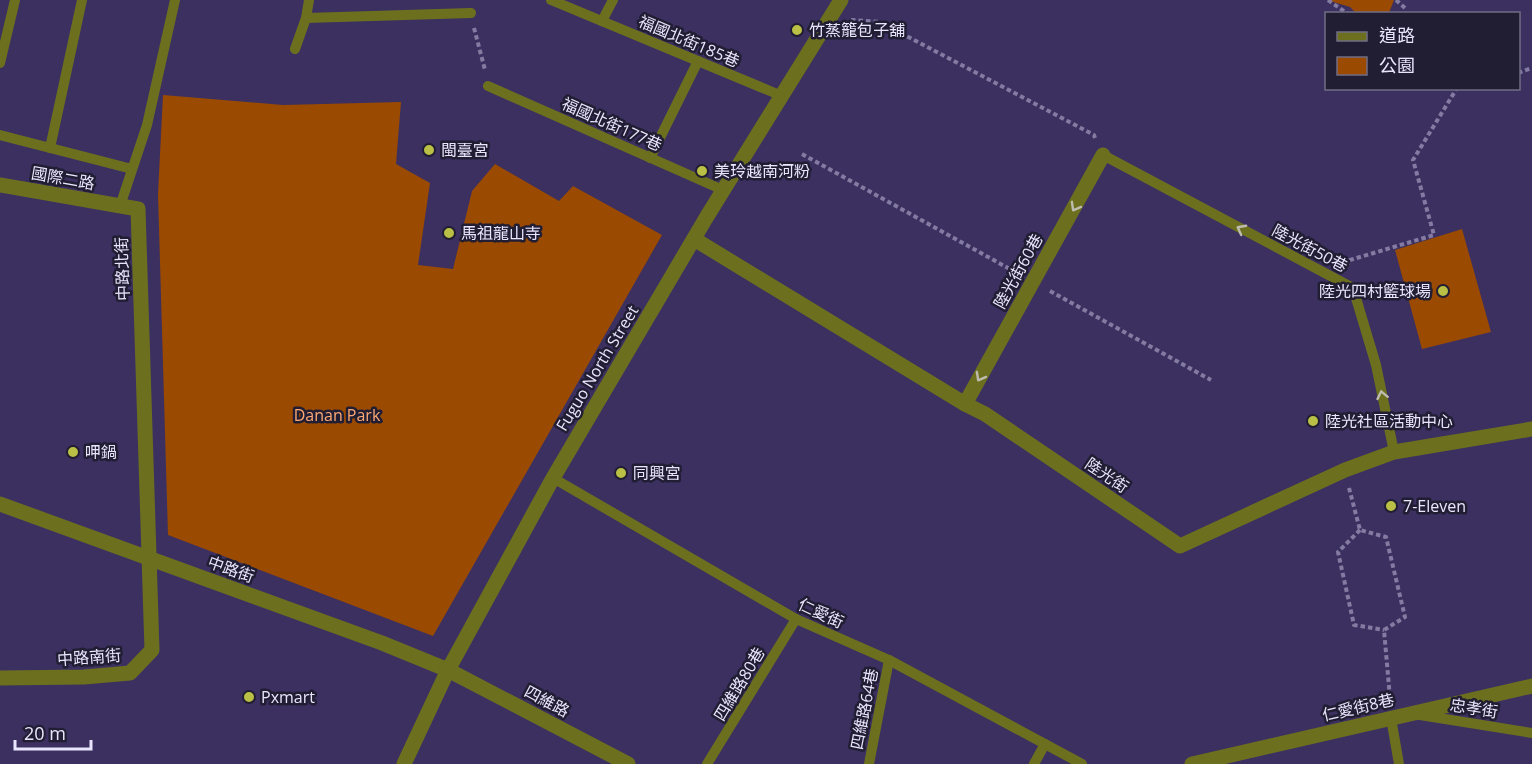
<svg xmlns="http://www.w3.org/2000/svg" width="1532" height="764" font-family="'Open Sans','Noto Sans TC',sans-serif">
	<rect width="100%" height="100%" fill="#3b3060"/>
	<g fill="#9b4a01">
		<path d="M1327 0H1394L1389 13 1357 14 1350 7Z"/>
		<path d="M163 95 283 105 401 102 396 164 430 183 418 265 453 269 472 191 495 164 559 201 573 186 662 235 433 636 168 535 158 194Z"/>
		<path d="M1462 229 1491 332 1422 349 1395 250Z"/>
	</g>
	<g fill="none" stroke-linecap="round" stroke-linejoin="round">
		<g stroke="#837ba1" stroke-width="4" stroke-dasharray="4.5 3" stroke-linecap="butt">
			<path d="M1328 0 1348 14"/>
			<path d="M1396 0 1405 8"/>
			<path d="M851 20 880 22 1094 135 1095 138"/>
			<path d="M474 28 485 70"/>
			<path d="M1518 73 1532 68"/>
			<path d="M802 154 1017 273"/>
			<path d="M1346 267 1350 260 1434 235 1413 160 1457 88"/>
			<path d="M1050 291 1211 380"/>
			<path d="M1349 488 1360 530 1386 537 1405 617 1384 630 1390 698"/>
			<path d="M1360 530 1338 552 1354 625 1384 630"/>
		</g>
		<g stroke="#6c701e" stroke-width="10">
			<path d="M551 0 782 96"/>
			<path d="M306 18 471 13"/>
			<path d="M602 21 613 0"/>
			<path d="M295 49 306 18 309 0"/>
			<path d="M0 63 15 0"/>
			<path d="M488 86 723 190"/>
			<path d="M0 135 132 169"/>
			<path d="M50 148 82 0"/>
			<path d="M1103 155 1353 288 1376 365 1394 452"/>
			<path d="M650 158 698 61"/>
			<path d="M120 206 147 125 175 0"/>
			<path d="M553 478 796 619 889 660 1082 764"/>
			<path d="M1420 715 1532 733"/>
			<path d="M1391 718 1399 764"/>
			<path d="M707 764 796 619"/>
			<path d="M869 764 889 660"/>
			<path d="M1034 764 1045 744"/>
		</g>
		<g stroke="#6c701e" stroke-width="15">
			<path d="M0 185 138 209 152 650 130 673 84 677 0 678"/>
			<path d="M694 239 965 404 985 414 1180 546 1345 470 1394 452 1532 429"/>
			<path d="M965 404 1103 155"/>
			<path d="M0 504 382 643 448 670 628 764"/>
			<path d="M404 764 448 670 553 478 706 218 841 0"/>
			<path d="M1192 764 1532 686"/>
		</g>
	</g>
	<defs><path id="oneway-chevron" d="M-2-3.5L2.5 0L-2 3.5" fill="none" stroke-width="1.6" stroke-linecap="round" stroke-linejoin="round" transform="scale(1.5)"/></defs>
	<g stroke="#bdbcaf">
		<use href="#oneway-chevron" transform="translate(1075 207) rotate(119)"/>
		<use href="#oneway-chevron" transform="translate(1241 229) rotate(-152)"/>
		<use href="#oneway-chevron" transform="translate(980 377) rotate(119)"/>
		<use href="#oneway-chevron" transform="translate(1382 395) rotate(-102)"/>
	</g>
	<g fill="#bac046" stroke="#211d33" stroke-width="2">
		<circle cx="797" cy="30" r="6"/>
		<circle cx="429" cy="150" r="6"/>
		<circle cx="702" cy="171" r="6"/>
		<circle cx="449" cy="233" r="6"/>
		<circle cx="1443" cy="291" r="6"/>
		<circle cx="1313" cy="421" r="6"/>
		<circle cx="73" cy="452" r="6"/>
		<circle cx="621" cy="473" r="6"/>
		<circle cx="1391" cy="506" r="6"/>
		<circle cx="249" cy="697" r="6"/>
	</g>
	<g text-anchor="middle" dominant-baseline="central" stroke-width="5" stroke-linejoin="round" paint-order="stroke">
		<g font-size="16" fill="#e9e5fd" stroke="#211d33" text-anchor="start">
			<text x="809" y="30">竹蒸籠包子舖</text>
			<text x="441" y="150">閩臺宮</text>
			<text x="714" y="171">美玲越南河粉</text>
			<text x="461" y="233">馬祖龍山寺</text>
			<text x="1431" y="291" text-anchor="end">陸光四村籃球場</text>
			<text x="1325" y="421">陸光社區活動中心</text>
			<text x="85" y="452">呷鍋</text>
			<text x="633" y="473">同興宮</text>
			<text x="1403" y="506">7-Eleven</text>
			<text x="261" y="697">Pxmart</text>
		</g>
		<g font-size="16" fill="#e9e5fd" stroke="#211d33">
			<text transform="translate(689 41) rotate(23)">福國北街185巷</text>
			<text transform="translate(612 124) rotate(24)">福國北街177巷</text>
			<text transform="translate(63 178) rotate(10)">國際二路</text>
			<text transform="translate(1310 248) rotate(28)">陸光街50巷</text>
			<text transform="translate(122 269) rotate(-92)">中路北街</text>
			<text transform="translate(1018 271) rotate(-61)">陸光街60巷</text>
			<text transform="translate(597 368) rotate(-59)">Fuguo North Street</text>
			<text transform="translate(1107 475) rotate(34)">陸光街</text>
			<text transform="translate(231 569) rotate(20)">中路街</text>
			<text transform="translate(821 613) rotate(25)">仁愛街</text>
			<text transform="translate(89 657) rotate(-4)">中路南街</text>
			<text transform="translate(739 684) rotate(-59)">四維路80巷</text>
			<text transform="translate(547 701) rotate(28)">四維路</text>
			<text transform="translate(1358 707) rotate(-13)">仁愛街8巷</text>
			<text transform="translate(1474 708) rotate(9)">忠孝街</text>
			<text transform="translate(864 709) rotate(-79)">四維路64巷</text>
		</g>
		<g font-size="16" fill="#fca975" stroke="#211d33">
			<text x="337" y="415">Danan Park</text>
		</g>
	</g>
	<rect x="1325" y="12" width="195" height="78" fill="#211d33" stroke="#716d84" stroke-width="1.5"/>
	<rect x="1337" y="32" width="30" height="9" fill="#6c701e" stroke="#716d84" stroke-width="1.5"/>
	<text x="1379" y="42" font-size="18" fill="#e9e5fd">道路</text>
	<rect x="1337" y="57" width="30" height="18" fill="#9b4a01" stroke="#716d84" stroke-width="1.5"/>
	<text x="1379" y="72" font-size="18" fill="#e9e5fd">公園</text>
	<path d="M15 740v9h76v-9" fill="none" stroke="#e9e5fd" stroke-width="3"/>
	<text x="24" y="740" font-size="18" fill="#e9e5fd" stroke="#211d33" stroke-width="4.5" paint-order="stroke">20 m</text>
</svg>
